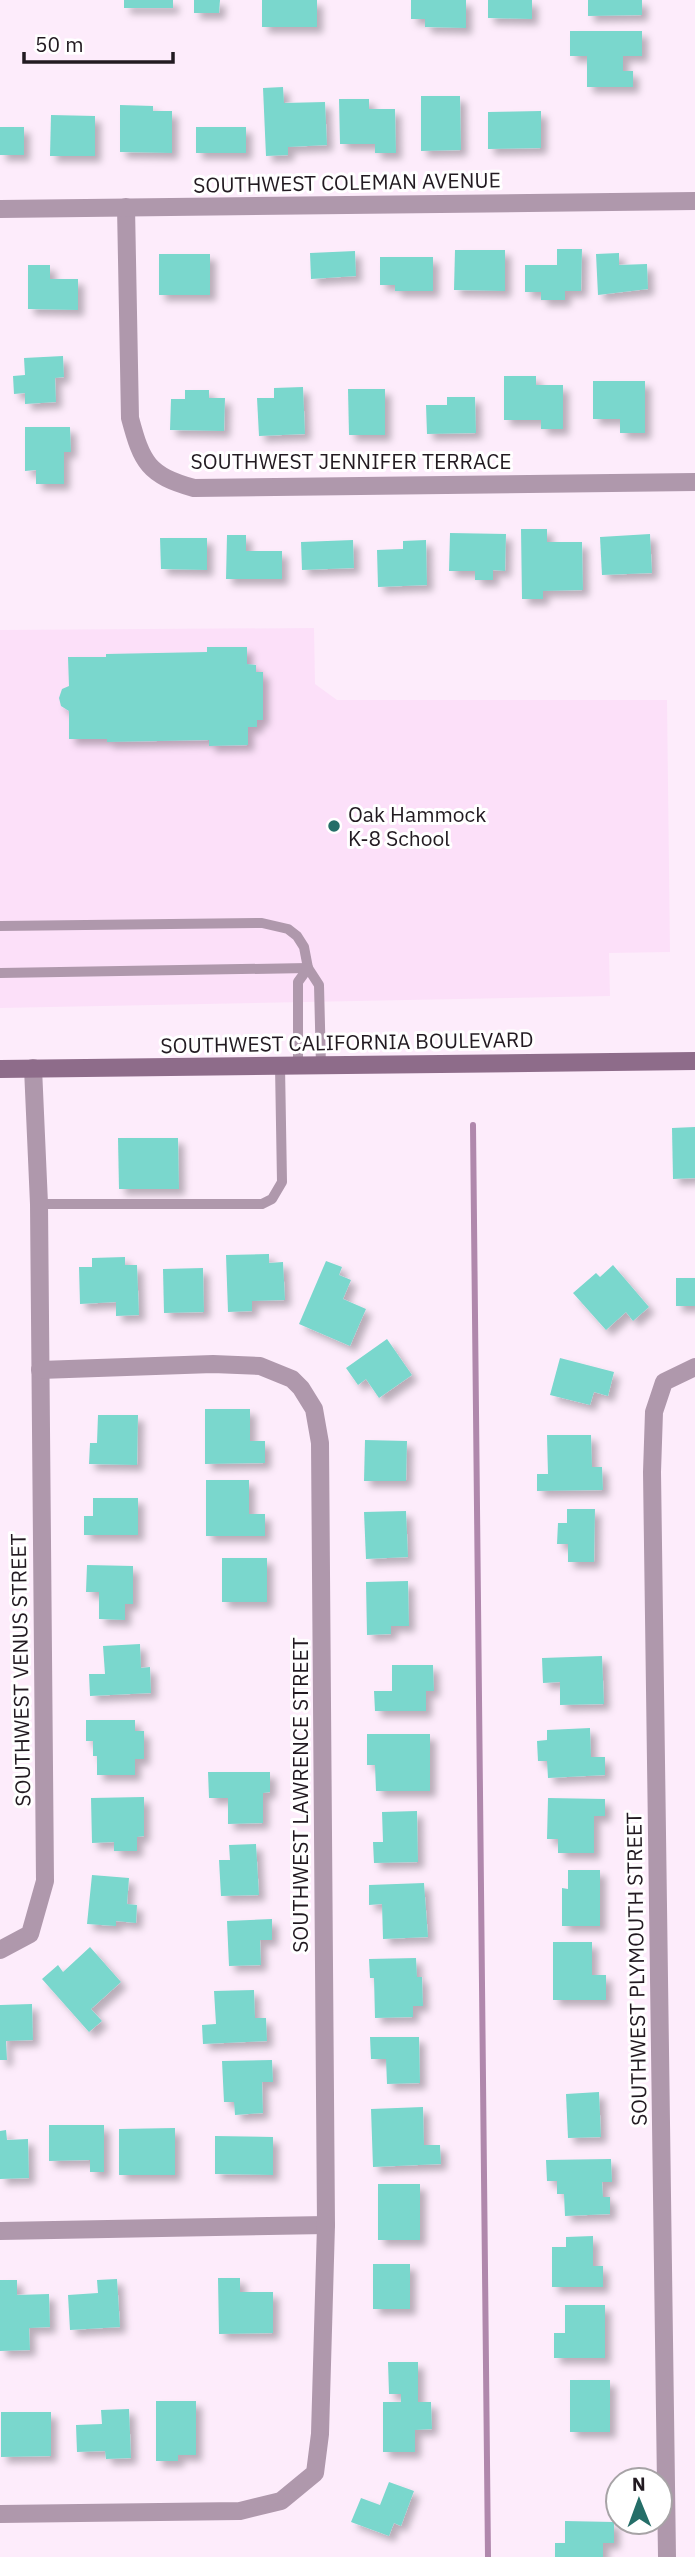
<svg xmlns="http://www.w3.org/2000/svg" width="695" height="2557" font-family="'IBM Plex Sans',sans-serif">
	<defs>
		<filter id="shadow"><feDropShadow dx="6" dy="6" stdDeviation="3.5" flood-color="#0004"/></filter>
	</defs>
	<rect width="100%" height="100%" fill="#fdecfb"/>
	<path fill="#fce0f9" d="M314 628 315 684 337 700H667L670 952 609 953 610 996 0 1008V630Z"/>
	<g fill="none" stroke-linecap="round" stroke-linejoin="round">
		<path stroke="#b087ac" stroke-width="6" d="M473 1125 488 2557"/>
	</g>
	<g fill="#7ad7cd" filter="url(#shadow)">
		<rect x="124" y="0" width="49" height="8"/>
		<path d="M194 0H220L219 13H194Z"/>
		<rect x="262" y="0" width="55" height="27"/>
		<path d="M411 0H466V28L425 27V19H411Z"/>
		<path d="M488 0H532V19L488 18Z"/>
		<path d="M588 0H642V15L588 16Z"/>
		<path d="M570 31H642V56H623V71H633V87H587V56H570Z"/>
		<path d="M283 87 284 103 325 102 327 145 288 147V155L266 156 263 88Z"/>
		<path d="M421 96H460L461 150 421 151Z"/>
		<path d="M339 99H369V109H395L396 153H375V144H340Z"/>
		<path d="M120 105 153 106V111H172V153L120 152Z"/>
		<path d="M541 111V148L488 149V112Z"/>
		<path d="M51 115 95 116V156H50Z"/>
		<rect x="0" y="127" width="24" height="28"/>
		<rect x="196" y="127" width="50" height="26"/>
		<path d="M557 249H582L581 291H565V300H541V292H525V265H557Z"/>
		<path d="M455 250H505V291L454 290Z"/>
		<path d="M355 251 356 276 311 279 310 253Z"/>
		<path d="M619 253V265L647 264 648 289 598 295 596 254Z"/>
		<rect x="159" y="254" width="51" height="41"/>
		<path d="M380 257H433V291H395V285H380Z"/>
		<path d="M28 265H50V279H78V310L28 309Z"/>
		<path d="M63 356 64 377 55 378 56 402 25 404V393L14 394 13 376 25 375 24 358Z"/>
		<path d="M504 376H536V385H563V429H541V420H504Z"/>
		<path d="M593 381H645V433H620V419H593Z"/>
		<path d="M303 387 305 434 259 436 257 398H274V388Z"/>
		<path d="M348 389H385V435H349Z"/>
		<path d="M185 390H209V398H225L224 431 170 430 171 399H185Z"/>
		<path d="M447 397H475L476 433 427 434 426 405H447Z"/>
		<path d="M25 427H70L71 452H64V484H36V470L25 471Z"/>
		<path d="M521 529H547V542H582L583 590 543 591V599H522Z"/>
		<path d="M450 533 506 534 505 571 493 570V580H475V571H449Z"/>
		<path d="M650 534 652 573 602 575 600 537Z"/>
		<path d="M227 535H246V551H282V579H226Z"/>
		<path d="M160 538H207V570L161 569Z"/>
		<path d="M353 540 354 568 302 570 301 542Z"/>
		<path d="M426 540 427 585 378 587 377 550 403 549V541Z"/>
		<path d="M207 647H247V664L256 665V672H263V720H257V727H248V745L209 746V740L107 742V739H69V711L61 706 59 698 62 689 69 686 68 657H106V654L207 652Z"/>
		<path d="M695 1127V1178L673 1179 672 1128Z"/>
		<path d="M118 1138H178L179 1189H119Z"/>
		<path d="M269 1254V1263L283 1262 285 1300 252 1301V1311L228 1312 226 1255Z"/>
		<path d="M125 1257V1265H137L139 1315 116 1316V1302L80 1304 79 1267H92V1258Z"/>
		<path d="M326 1261 342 1267 339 1275 351 1280 343 1299 366 1309 350 1346 299 1324Z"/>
		<path d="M613 1265 649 1307 633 1321 626 1312 606 1330 573 1293 596 1273 600 1277Z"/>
		<path d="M203 1268 204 1312 164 1313 163 1269Z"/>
		<rect x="676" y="1278" width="19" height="28"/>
		<path d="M387 1339 412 1375 379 1398 366 1379 358 1385 346 1368Z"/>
		<path d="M560 1358 614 1372 608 1396 594 1392 590 1405 550 1395Z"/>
		<path d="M205 1409H250V1441H265V1463L205 1464Z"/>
		<path d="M98 1415H138L137 1465 89 1464 90 1443H97Z"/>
		<path d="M547 1435H591L592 1467H602L603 1490 537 1491V1474H548Z"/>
		<path d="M365 1440 407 1441 406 1481H364Z"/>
		<path d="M206 1480H249V1514H265V1536H206Z"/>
		<path d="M93 1498H138V1535H84V1516H93Z"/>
		<path d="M567 1509H595L594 1562H568V1544H557L558 1523H567Z"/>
		<path d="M406 1511 408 1557 366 1559 364 1512Z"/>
		<rect x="222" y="1558" width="45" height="44"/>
		<path d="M87 1565 133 1566V1604H125V1620L99 1619V1592H86Z"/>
		<path d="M408 1581 409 1626H391V1634L367 1635 366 1582Z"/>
		<path d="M140 1644 141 1668 150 1667 151 1693 90 1696 89 1674H105L103 1646Z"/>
		<path d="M602 1656 604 1704 560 1705V1682L543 1683 542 1658Z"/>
		<path d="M392 1665H433L434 1691H426V1711H375L374 1691H392Z"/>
		<path d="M86 1720H135V1731H144V1759H135V1775H97V1756H93V1741H86Z"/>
		<path d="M590 1728 591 1757H605V1775L548 1778 547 1761H538L537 1741 547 1740V1730Z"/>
		<path d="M367 1734H430V1791H376L375 1765H367Z"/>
		<path d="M208 1772H270V1792L263 1793V1823L228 1824V1798H209Z"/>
		<path d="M144 1797V1836L137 1837V1851H114V1842L92 1843 91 1798Z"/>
		<path d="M548 1798 605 1799V1816H594V1853H558V1839H547Z"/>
		<path d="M417 1811 418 1862 374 1863 373 1842H383L382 1812Z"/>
		<path d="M256 1844 259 1895 221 1896 219 1860H230L229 1845Z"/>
		<path d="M568 1870H600V1926H562V1888L568 1889Z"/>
		<path d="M92 1875 129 1878 127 1904 137 1905 136 1923 116 1921V1926L87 1924Z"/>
		<path d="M424 1883 428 1937 383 1939 382 1904 369 1905V1885Z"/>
		<path d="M272 1919V1940H260L261 1965 229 1966 227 1921Z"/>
		<path d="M553 1942H592V1975H606V2000H553Z"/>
		<path d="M90 1947 121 1982 91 2009 102 2021 89 2032 42 1979 58 1965 63 1972Z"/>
		<path d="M416 1958 417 1977H422L423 2006H413V2017L375 2018 374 1978H370L369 1959Z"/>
		<path d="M254 1990 255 2018H266L267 2041 203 2044 202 2025 216 2024 214 1991Z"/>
		<path d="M32 2004 33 2040 6 2041 7 2060H0V2005Z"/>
		<path d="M370 2037H419L420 2083 387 2084 386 2059H371Z"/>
		<path d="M272 2060 273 2082H262L263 2113 235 2115 234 2102H224L222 2061Z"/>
		<path d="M599 2092 601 2137 568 2138 566 2094Z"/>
		<path d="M423 2107 424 2145H440L441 2164 373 2167 371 2109Z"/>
		<path d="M49 2125H104V2172H90V2160L49 2161Z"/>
		<path d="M175 2128V2175H119V2129Z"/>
		<path d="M6 2130 7 2140 28 2139 29 2178 0 2179V2131Z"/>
		<path d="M215 2136 273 2137V2175L215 2174Z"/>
		<path d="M611 2159 612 2182H602L603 2197H610V2214L565 2216 564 2194H557V2181H547L546 2160Z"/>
		<rect x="378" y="2184" width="42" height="56"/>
		<path d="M593 2236V2266H603V2287H552V2247H566V2237Z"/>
		<rect x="373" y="2264" width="37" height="45"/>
		<path d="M218 2278H240V2292H273V2333L219 2334Z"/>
		<path d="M117 2279 120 2327 70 2330 68 2295 98 2293 97 2280Z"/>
		<path d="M0 2280H17V2295L49 2294 50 2327 29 2328 30 2350 0 2351Z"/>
		<path d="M565 2305H605V2358H554V2333H565Z"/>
		<path d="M388 2362H418V2402H431L432 2429 415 2430V2452H383V2402H401V2394H389Z"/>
		<rect x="570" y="2380" width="40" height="52"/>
		<path d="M156 2401H196V2455H178V2461H156Z"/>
		<path d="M129 2409 131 2458 106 2459 105 2451 77 2452 76 2425 102 2424 101 2410Z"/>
		<path d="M1 2412H51V2456L1 2457Z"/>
		<path d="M389 2482 414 2491 401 2526 394 2523 389 2536 351 2522 361 2498 380 2505Z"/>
		<path d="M565 2521 614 2522V2543H603V2557H555V2543H565Z"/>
	</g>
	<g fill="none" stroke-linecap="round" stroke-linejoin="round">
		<g stroke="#af98ac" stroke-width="10">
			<path d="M0 926 262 923 288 929 297 936 304 947 308 968 319 985 321 1066"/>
			<path d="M0 973 308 968"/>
			<path d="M298 1066V982L308 968"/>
			<path d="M39 1204H262L272 1199 282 1182 280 1066"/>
		</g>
		<g stroke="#af98ac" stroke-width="18">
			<path d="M126 207 130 418C142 463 148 475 194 488L695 482"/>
			<path d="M0 209 695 201"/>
			<path d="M0 1950 30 1934 45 1881 39 1204 33 1068"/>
			<path d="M0 2231 326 2225"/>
			<path d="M0 2514 240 2511 281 2501 315 2473 320 2434 326 2225 320 1443 314 1409 301 1388 292 1379 260 1366 213 1364 40 1370"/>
			<path d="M667 2557 652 1472 654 1412 664 1382 695 1367"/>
		</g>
		<path stroke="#8e6c8a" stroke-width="18" d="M0 1069 695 1061"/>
	</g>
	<circle fill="#256e68" stroke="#fff" stroke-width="2.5" cx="334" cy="826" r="7"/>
	<g text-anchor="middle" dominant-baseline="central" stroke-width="6" stroke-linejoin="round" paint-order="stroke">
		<g font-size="21" fill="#221a21" stroke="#fff">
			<text transform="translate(347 182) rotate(-1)">SOUTHWEST COLEMAN AVENUE</text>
			<text x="351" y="461">SOUTHWEST JENNIFER TERRACE</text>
			<text transform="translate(347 1042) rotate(-1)">SOUTHWEST CALIFORNIA BOULEVARD</text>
			<text transform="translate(20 1670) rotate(-91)">SOUTHWEST VENUS STREET</text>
			<text transform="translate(300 1795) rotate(-90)">SOUTHWEST LAWRENCE STREET</text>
			<text transform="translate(636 1969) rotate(-91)">SOUTHWEST PLYMOUTH STREET</text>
		</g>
		<g font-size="21" fill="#221a21" stroke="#fff" text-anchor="start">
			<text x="348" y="814">Oak Hammock<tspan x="348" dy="24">K-8 School</tspan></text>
		</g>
	</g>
	<g transform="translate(639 2501) rotate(359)"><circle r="33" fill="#ffffff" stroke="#a7a3a6" stroke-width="2"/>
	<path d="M0-5L12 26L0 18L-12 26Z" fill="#256e68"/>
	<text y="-10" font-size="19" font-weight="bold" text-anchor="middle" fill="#221a21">N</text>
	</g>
	<path d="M24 52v10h149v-10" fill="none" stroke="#221a21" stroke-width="3.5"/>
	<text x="35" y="52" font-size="21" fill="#221a21" stroke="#ffffff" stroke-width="5" paint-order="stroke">50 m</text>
</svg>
